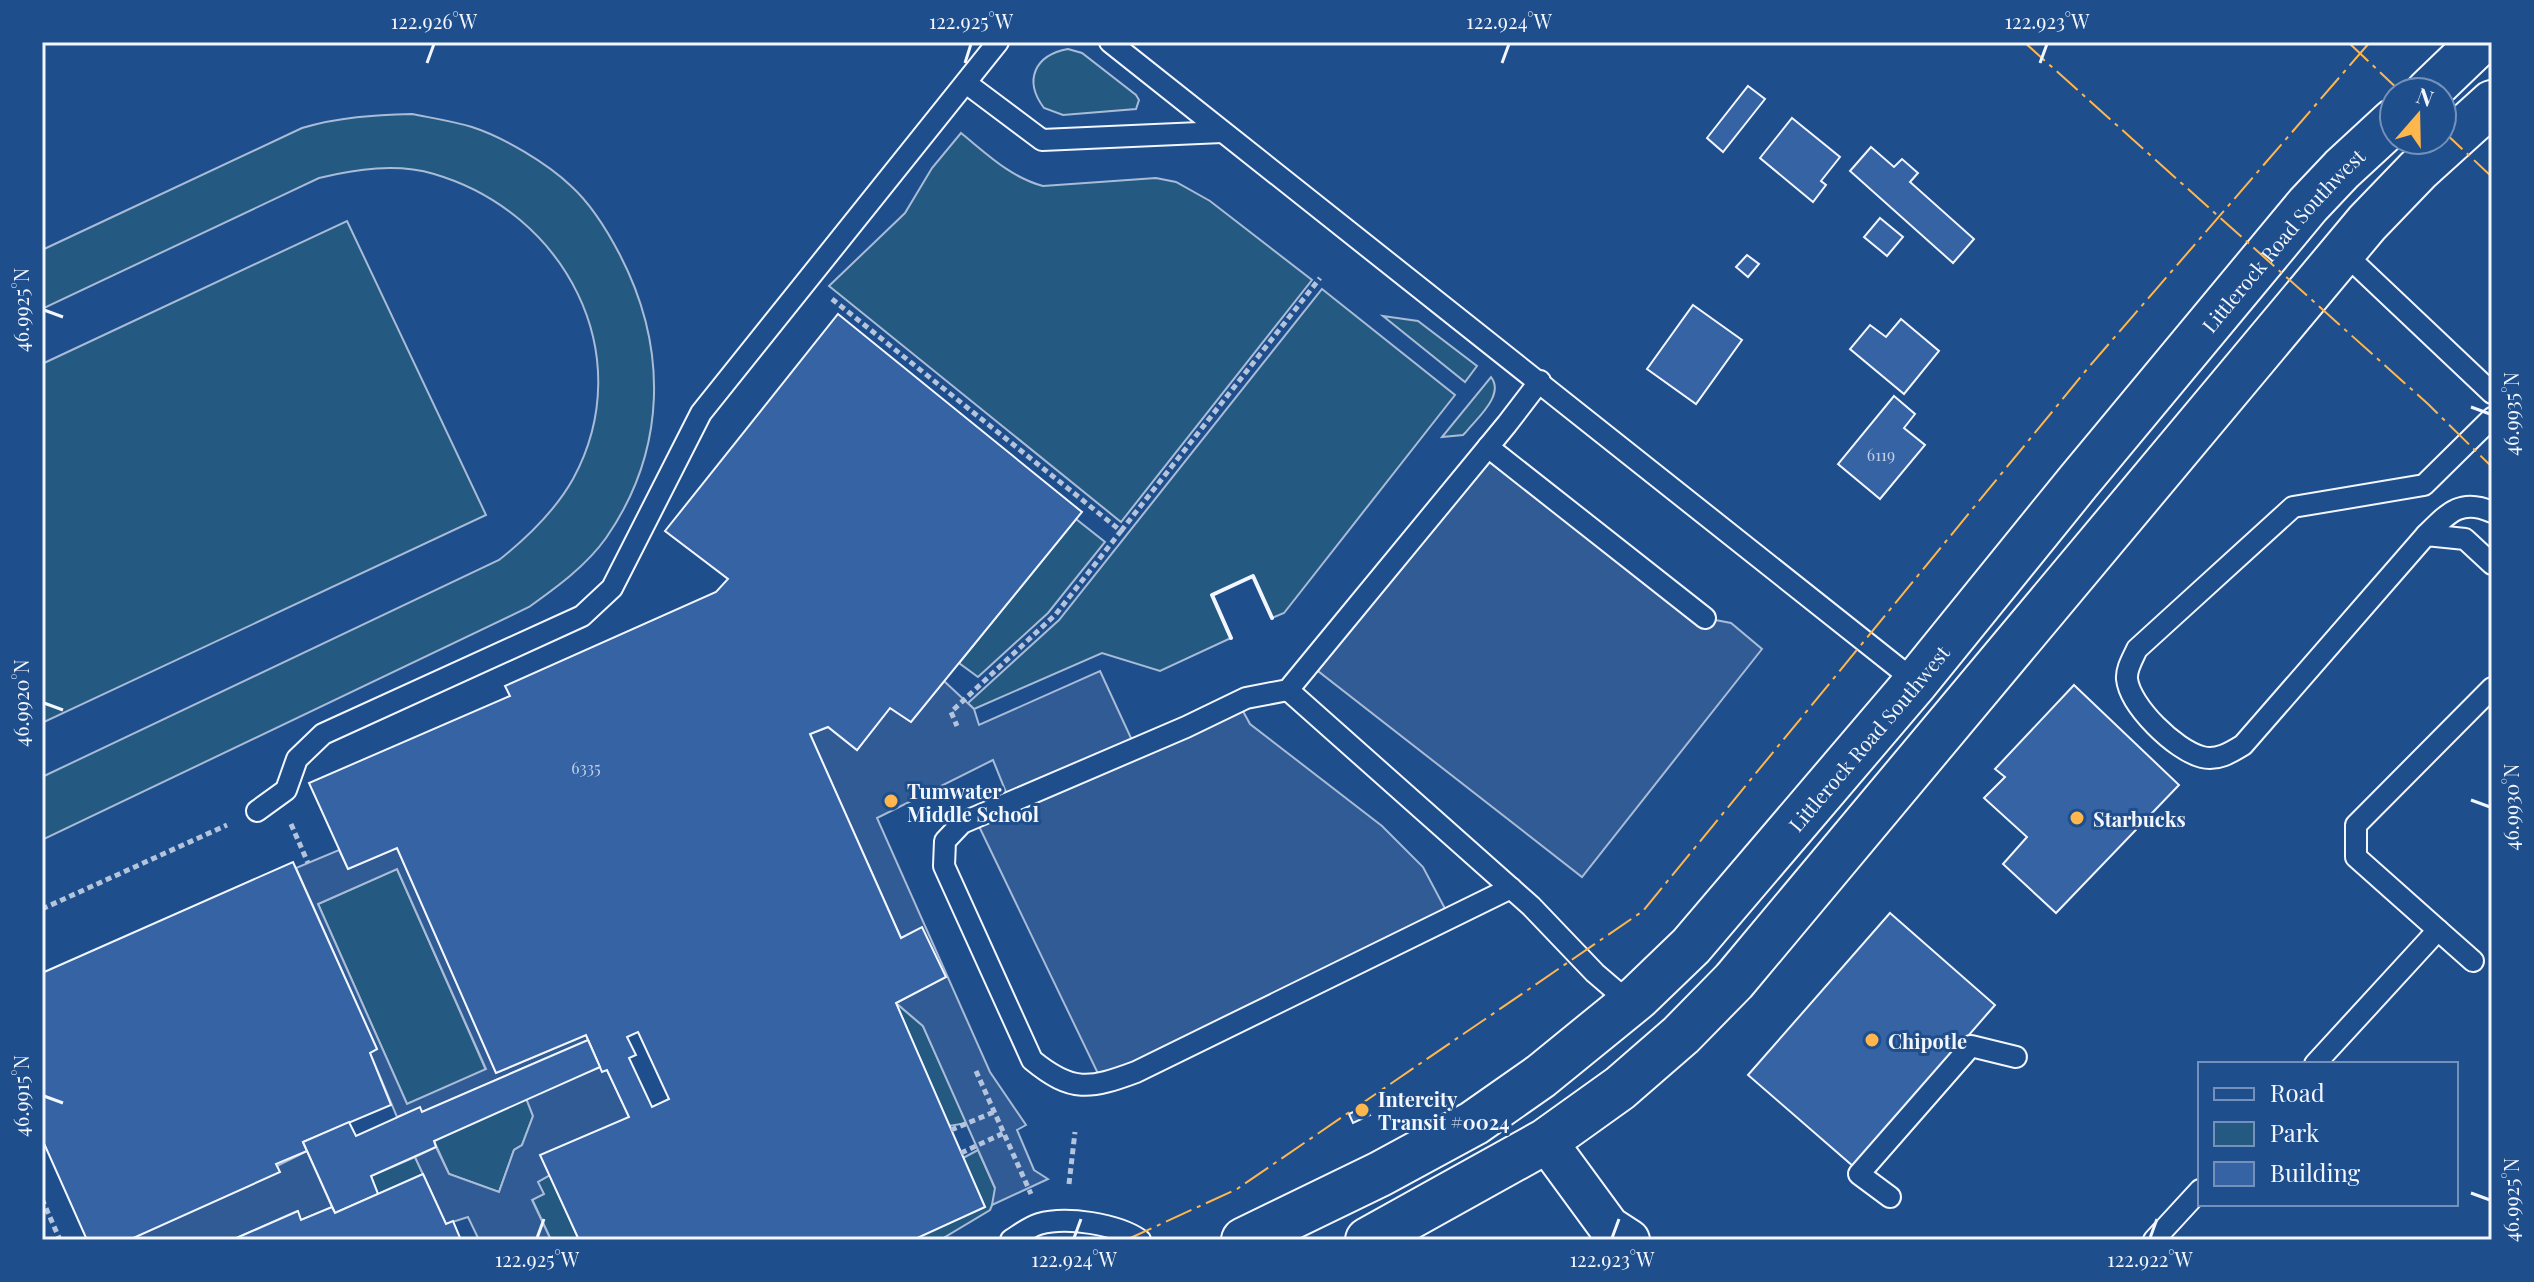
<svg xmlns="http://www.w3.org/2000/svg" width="2534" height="1282" font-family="'Playfair Display',serif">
	<rect width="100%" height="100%" fill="#1f4e8c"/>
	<g fill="#245a82" stroke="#a8bbd7" stroke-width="2">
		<path d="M1068 49 1082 53 1136 95 1139 100 1136 109 1063 115 1044 108C1023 80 1035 55 1068 49Z"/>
		<path d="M412 114C432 118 452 121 472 127 503 137 547 163 571 186 592 205 607 230 620 255 668 348 667 450 606 538 586 566 557 587 529 607L42 840V777L499 560C528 537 555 511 573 479 641 354 564 212 434 174 397 163 356 169 319 178L42 309V250L302 128C339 117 374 115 412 114Z"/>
		<path d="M961 133C987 154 1010 177 1043 186L1156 178 1176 182 1210 201 1312 280 1121 522 829 286 905 213 932 168Z"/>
		<path d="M347 221 486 515 42 723V364Z"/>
		<path d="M1322 289 1455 395 1284 613 1272 618 1253 576 1212 595 1231 638 1160 671 1102 653 974 709 968 703 1059 620Z"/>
		<path d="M1383 316 1418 321 1477 366 1465 382Z"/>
		<path d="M1491 377C1505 395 1477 418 1466 432L1463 435 1442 437Z"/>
		<path d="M1076 519 1105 542 1048 613 978 677 959 663Z"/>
		<path d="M397 869 486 1070 407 1104 318 904Z"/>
		<path d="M896 1003 923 1026 967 1123 949 1126Z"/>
		<path d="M526 1098 533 1116 522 1145 514 1150 499 1192 449 1174 434 1141Z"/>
		<path d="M978 1150 995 1188 996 1196 990 1210 940 1240H911L985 1207 963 1158Z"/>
		<path d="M415 1157 423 1174 378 1194 371 1176Z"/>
		<path d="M550 1175 579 1240H551L532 1199 543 1194 537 1182Z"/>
	</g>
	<g fill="#305b95" stroke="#a8bbd7" stroke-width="2" fill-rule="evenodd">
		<path d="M1488 447 1705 618 1731 623 1762 649 1582 877 1309 664Z"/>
		<path d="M1100 671 1136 749 1238 702 1250 724 1382 826 1423 867 1450 918 1103 1084 975 818 1010 802 993 760 877 818 990 1072 1026 1125 1017 1130 1034 1170 1048 1179 992 1205 995 1188 923 1026 896 1003 945 977 901 938 810 734 828 727 857 750 890 708 911 722 944 681 974 709 979 725Z"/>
		<path d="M397 848 496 1073 586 1035 588 1040 422 1112 419 1108 397 1117 370 1053 377 1049 296 868 339 850 348 869ZM397 869 486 1069 407 1104 318 904Z"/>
		<path d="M600 1067 607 1070 629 1117 550 1175 538 1182 544 1194 532 1200 551 1240H479L468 1217 446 1224 415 1157 436 1147 449 1174 499 1192 514 1150 522 1145 533 1116 526 1098Z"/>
		<path d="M307 1151 332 1207 301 1220 297 1211 232 1240H129Z"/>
	</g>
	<g fill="#3563a3" stroke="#f2f6ff" stroke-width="2" fill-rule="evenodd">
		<path d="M1748 86 1765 99 1723 152 1707 138Z"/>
		<path d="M1792 118 1840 157 1821 181 1826 185 1813 202 1760 158Z"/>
		<path d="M1871 147 1894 167 1902 159 1918 173 1910 182 1974 239 1953 263 1850 171Z"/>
		<path d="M1880 218 1903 237 1887 256 1864 237Z"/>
		<path d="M1747 255 1759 264 1748 277 1736 267Z"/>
		<path d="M1693 305 1742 340 1696 404 1647 369Z"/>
		<path d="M838 314 1082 512 911 722 890 708 857 750 828 727 810 734 901 938 922 927 946 977 896 1003 985 1207 913 1240H579L540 1155 629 1117 607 1070 602 1072 586 1035 496 1073 397 848 348 869 309 783 510 696 505 686 716 592 728 579 665 531ZM638 1032 669 1099 652 1107 629 1058 636 1055 627 1037Z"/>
		<path d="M1901 319 1939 351 1904 394 1850 349 1870 325 1886 337Z"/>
		<path d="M1894 396 1915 414 1904 428 1925 445 1880 499 1838 464Z"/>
		<path d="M2074 685 2179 785 2056 913 2003 864 2027 837 1984 798 2005 777 1995 769Z"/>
		<path d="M293 862 377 1049 370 1053 391 1105 303 1142 307 1151 276 1164 280 1172 129 1240H87L42 1139V973Z"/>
		<path d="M1890 913 1995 1005 1854 1167 1748 1075Z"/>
		<path d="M588 1040 600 1067 434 1141 436 1147 371 1176 378 1194 335 1213 303 1142 349 1122 356 1136 420 1107 422 1112Z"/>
		<path d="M1365 1106 1370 1115 1353 1123 1349 1114Z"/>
		<path d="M423 1174 446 1224 453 1221 461 1240H232L298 1211 301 1220 332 1207 335 1213Z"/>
	</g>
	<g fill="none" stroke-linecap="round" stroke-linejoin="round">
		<g stroke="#f2f6ff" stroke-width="24">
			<g id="service">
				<path d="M1110 42 1916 682"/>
				<path d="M966 83 1042 140 1222 132"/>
				<path d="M2343 252 2492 393"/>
				<path d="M2492 418 2424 485 2293 507 2137 649C2133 658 2126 669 2127 679 2130 706 2175 750 2202 757 2217 761 2230 753 2243 745L2426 535 2465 539 2492 564"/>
				<path d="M1488 447 1705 618"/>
				<path d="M2426 535C2448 513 2461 498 2492 512"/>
				<path d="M1288 690 1531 906 1595 973 1630 1003"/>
				<path d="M257 811 286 790 297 759 323 734 582 616 612 588 701 413 998 42"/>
				<path d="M1511 888 1136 1072C1090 1089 1072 1093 1032 1060L944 866 945 841 962 823 1186 727 1246 698 1288 690 1507 424 1540 381"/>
				<path d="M2438 930 2473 961"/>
				<path d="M2315 1064 2438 930 2356 857V825L2492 688"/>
				<path d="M1890 1197 1859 1174 1971 1046 2016 1057"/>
				<path d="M1011 1240C1019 1235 1029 1227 1039 1224 1066 1216 1117 1224 1140 1240"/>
				<path d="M2154 1240 2200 1190"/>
			</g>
		</g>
		<g stroke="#f2f6ff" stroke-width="44">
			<path id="minor" d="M1546 1141 1609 1227 1629 1240"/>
		</g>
		<g stroke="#f2f6ff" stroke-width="48">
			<g id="secondary">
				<path d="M2428 92 2480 42"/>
				<path id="s1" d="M1244 1240 1380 1174 1474 1123 1541 1076 1638 997 1691 946 1916 682 2078 482 2308 205 2342 169 2394 121"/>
				<path d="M1368 1240 1546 1141 1620 1088 1681 1035 1734 981 2367 223 2418 170 2492 103"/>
			</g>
		</g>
		<g stroke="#b3c4dc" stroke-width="5" stroke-dasharray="6 4" stroke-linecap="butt">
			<path d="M832 299 1121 531 1056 614 951 712 957 726"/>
			<path d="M1121 531 1320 278"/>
			<path d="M291 824 308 863"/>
			<path d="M42 909 227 825"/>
			<path d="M976 1071 1031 1194"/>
			<path d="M951 1130 994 1112"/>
			<path d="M961 1153 1004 1133"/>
			<path d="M1069 1184 1075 1132"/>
			<path d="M42 1199 60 1240"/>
		</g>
		<use href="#service" stroke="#1f4e8c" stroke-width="20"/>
		<use href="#minor" stroke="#1f4e8c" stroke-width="40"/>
		<use href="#secondary" stroke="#1f4e8c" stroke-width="44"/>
		<path stroke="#f2f6ff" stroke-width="4" d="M1231 638 1212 595 1253 576 1272 618"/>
		<g stroke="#ffb74d" stroke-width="2" stroke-dasharray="28 6 4 6" stroke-linecap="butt">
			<path d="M2024 42 2428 404 2492 467"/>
			<path d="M2348 42 2401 92"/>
			<path d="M2442 130 2492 177"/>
			<path d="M1126 1240 1237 1189 1643 911 2088 368 2370 42"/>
		</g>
	</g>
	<path fill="none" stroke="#f2f6ff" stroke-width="3" d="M427 63 434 44M965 63 971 44M1502 63 1509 44M2040 63 2047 44M44 310 63 317M2471 407 2490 414M44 703 63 710M2471 800 2490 807M44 1096 63 1103M2471 1193 2490 1200M537 1238 544 1219M1074 1238 1081 1219M1612 1238 1619 1219M2150 1238 2157 1219"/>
	<g fill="#ffb74d" stroke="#1f4e8c" stroke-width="3">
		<circle cx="891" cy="801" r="8"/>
		<circle cx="2077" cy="818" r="8"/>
		<circle cx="1872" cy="1040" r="8"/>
		<circle cx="1362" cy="1110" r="8"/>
	</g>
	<g text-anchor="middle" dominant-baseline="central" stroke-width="6" stroke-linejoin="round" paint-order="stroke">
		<g font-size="16" fill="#c3d1e8">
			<text x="1881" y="454">6119</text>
			<text x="586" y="767">6335</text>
		</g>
		<g font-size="20" fill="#f2f6ff" stroke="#1f4e8c">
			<text stroke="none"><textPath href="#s1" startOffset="1460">Littlerock Road Southwest</textPath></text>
			<text stroke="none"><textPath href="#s1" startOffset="812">Littlerock Road Southwest</textPath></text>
		</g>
		<g font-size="20" font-weight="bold" fill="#f2f6ff" stroke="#1f4e8c" text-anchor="start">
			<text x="907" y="790">Tumwater<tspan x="907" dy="23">Middle School</tspan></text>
			<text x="2093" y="818">Starbucks</text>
			<text x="1888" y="1040">Chipotle</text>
			<text x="1378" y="1098">Intercity<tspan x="1378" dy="23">Transit #0024</tspan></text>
		</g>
	</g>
	<rect width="2534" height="1282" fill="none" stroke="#1f4e8c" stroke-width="88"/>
	<rect x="2198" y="1062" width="260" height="144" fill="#1f4e8c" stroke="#7391ba" stroke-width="2"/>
	<rect x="2214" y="1088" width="40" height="12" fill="#1f4e8c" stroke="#7391ba" stroke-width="2"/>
	<text x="2270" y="1102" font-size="24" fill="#f2f6ff">Road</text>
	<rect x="2214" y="1122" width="40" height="24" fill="#245a82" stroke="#7391ba" stroke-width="2"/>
	<text x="2270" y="1142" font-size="24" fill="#f2f6ff">Park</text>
	<rect x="2214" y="1162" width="40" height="24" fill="#3563a3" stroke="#7391ba" stroke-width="2"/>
	<text x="2270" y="1182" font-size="24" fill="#f2f6ff">Building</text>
	<g transform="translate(2418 116) rotate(20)"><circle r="38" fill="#1f4e8c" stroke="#7391ba" stroke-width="2"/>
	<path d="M0-6L14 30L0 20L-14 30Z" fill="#ffb74d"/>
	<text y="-12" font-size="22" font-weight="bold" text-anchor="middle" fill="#f2f6ff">N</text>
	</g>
	<rect x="44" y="44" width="2446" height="1194" fill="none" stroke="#f2f6ff" stroke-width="3"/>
	<g font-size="20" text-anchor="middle" fill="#f2f6ff">
		<text x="434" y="29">122.926°W</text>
		<text x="971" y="29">122.925°W</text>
		<text x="1509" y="29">122.924°W</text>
		<text x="2047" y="29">122.923°W</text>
		<text transform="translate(22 310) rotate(-90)" y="7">46.9925°N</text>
		<text transform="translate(2512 414) rotate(-90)" y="7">46.9935°N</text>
		<text transform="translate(22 703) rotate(-90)" y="7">46.9920°N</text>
		<text transform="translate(2512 807) rotate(-90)" y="7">46.9930°N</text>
		<text transform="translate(22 1096) rotate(-90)" y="7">46.9915°N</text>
		<text transform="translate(2512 1200) rotate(-90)" y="7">46.9925°N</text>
		<text x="537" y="1267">122.925°W</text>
		<text x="1074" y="1267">122.924°W</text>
		<text x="1612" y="1267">122.923°W</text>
		<text x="2150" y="1267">122.922°W</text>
	</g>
</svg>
